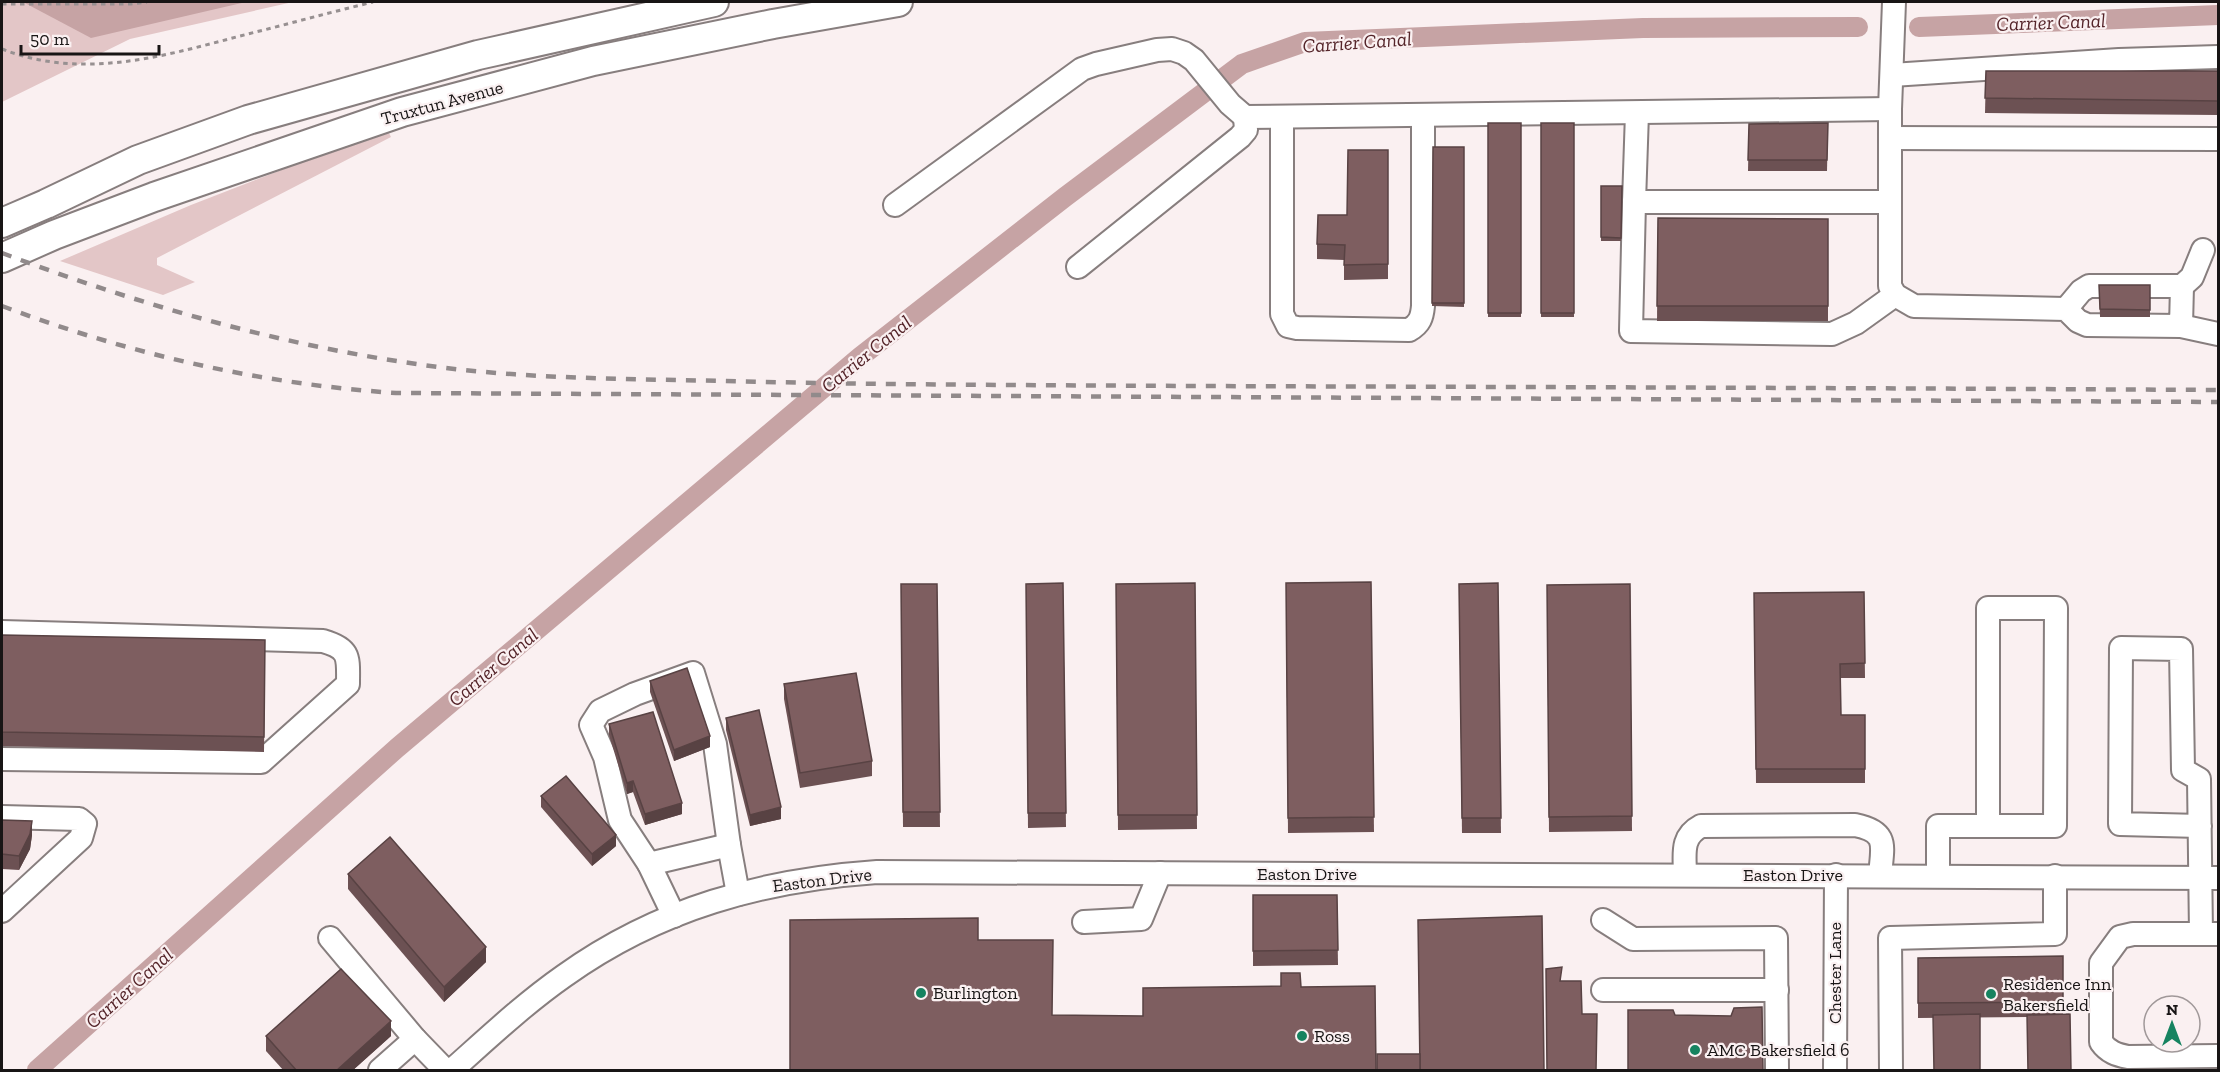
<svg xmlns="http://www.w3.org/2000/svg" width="2220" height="1072" font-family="'Zilla Slab',serif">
	<rect width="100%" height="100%" fill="#faf0f1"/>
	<g fill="#e3c6c7">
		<path d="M2 2H293L130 39 2 102Z"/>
		<path d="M389 133 391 137 157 258V265L195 282 163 295 60 261 191 205 289 167Z"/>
	</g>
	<path fill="#c6a3a4" d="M23 2H246L91 38Z"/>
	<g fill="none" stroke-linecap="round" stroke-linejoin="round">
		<g stroke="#c6a3a4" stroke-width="20">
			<path d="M1919 27 2218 15"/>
			<path d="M37 1070 397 748 860 357 1065 197 1242 64 1305 42 1643 28 1858 27"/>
		</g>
		<g stroke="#877e7e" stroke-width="26">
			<g id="minor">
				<path d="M1894 2 1890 109V286L1895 295 1914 306 2066 309 2078 321 2087 325 2181 326 2182 286"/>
				<path d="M1892 75 2119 60 2218 57"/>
				<path d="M1637 113 1634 202H1889"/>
				<path d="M1282 117V314L1288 326 1297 328 1409 330C1420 324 1422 317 1423 306V115"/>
				<path d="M1890 138 2218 139"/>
				<path d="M1634 202 1631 331 1832 334 1856 323 1895 295"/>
				<path d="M895 205 1082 69 1096 64 1157 50 1172 49 1184 53 1194 60 1230 104 1245 117 1890 109"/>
				<path d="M1078 267 1240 137 1246 130 1245 117"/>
				<path d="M2066 309 2081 291 2089 286H2182L2192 277 2203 250"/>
				<path d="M2181 326 2218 334"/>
				<path d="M2 632 323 641C351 649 348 658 348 684L261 762 2 759"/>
				<path d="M2 817 79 819 85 824 81 838 2 911"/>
				<path d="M2200 826 2120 824 2121 648 2181 649 2183 770 2199 779C2200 831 2200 882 2201 934"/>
				<path d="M649 864 620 820 605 757 591 725 600 711 635 694 693 673 715 744 729 845"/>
				<path d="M1685 875C1685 855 1680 837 1701 826L1855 825C1890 832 1882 847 1880 876"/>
				<path d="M1938 876V826H1988V608H2056L2055 826H1988"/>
				<path d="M674 916 649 864 729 845 738 894"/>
				<path d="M1603 920 1633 939 1776 938 1777 1070"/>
				<path d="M1084 922 1141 919 1160 873"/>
				<path d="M2218 934H2133L2120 937 2101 963V1042C2108 1052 2117 1055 2128 1057L2218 1056"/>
				<path d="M330 938 415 1039 445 1070"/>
				<path d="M1603 990H1777"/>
				<path d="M380 1070 415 1039"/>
				<path d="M452 1070C488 1038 524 1004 564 976 659 908 763 880 877 872L2218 878"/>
				<path d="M1835 1070 1836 875"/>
				<path d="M1891 1070 1890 938 2055 934V876"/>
			</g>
		</g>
		<g stroke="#877e7e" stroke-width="32">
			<g id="major">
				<path d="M2 223 46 204 138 160 248 120 478 55 714 2"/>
				<path d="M2 258 54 235 154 197 402 112 593 61 773 24 898 2"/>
			</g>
		</g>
		<g stroke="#979091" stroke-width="3" stroke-dasharray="4.5 4.5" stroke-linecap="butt">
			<path d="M2 4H131L147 2"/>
			<path d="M2 49C81 80 161 57 240 36 284 25 328 13 373 2"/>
		</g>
		<use href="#minor" stroke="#fff" stroke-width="22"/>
		<use href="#major" stroke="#fff" stroke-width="28"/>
		<g stroke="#918a8b" stroke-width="4.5" stroke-dasharray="10 10" stroke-linecap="butt">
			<path d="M2 253C145 307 293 349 446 368 539 379 633 379 726 381 879 385 1033 385 1186 386 1530 387 1874 388 2218 390"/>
			<path d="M2 306C129 354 260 384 396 393L2218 402"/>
		</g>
	</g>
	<g fill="#6c5153">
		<path d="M1986 71H2218V115L1985 113Z"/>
		<rect x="1488" y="123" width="33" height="194"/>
		<rect x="1541" y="123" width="33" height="194"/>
		<path d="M1828 123 1827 171H1748L1749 124Z"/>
		<path d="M1433 147H1464V307L1432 306Z"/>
		<path d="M1388 150V279L1344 280V260L1317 259V244L1347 215Z"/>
		<path d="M1601 186H1622L1621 241H1601Z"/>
		<path d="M1658 218 1828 219V321H1657Z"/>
		<path d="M2099 285H2150V317H2100Z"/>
		<path d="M1371 582 1374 832 1288 833 1286 583Z"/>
		<path d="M1063 583 1066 827 1028 828 1026 584Z"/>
		<path d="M1195 583 1197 829 1118 830 1116 584Z"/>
		<path d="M1498 583 1501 833H1462L1459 584Z"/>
		<path d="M901 584H937L940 827H903Z"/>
		<path d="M1630 584 1632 831 1549 832 1547 585Z"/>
		<path d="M1864 592 1865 678H1840L1841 715H1865V783H1756L1754 593Z"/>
		<path d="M2 635 265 640 264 752 2 746Z"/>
		<path d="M650 681 710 747 674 761 650 692Z"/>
		<path d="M784 684 872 761V776L800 788 784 699Z"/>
		<path d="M726 718 781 819 750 826 726 730Z"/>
		<path d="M609 724 682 814 645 825 633 792 627 794 609 735Z"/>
		<path d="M541 796 616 846 592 866 541 807Z"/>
		<path d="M2 820 32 835 30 849 19 870 2 869Z"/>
		<path d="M348 874 486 962 444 1002 348 889Z"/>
		<path d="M1253 895H1337L1338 965 1253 966Z"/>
		<path d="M2063 956V1014L2027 1017 1918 1018V958Z"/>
		<path d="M266 1036H391L352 1071H284L266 1051Z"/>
	</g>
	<g fill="#584243">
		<path d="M710 736V747L674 761V750Z"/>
		<path d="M633 781V792L627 794V783Z"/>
		<path d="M682 803V814L645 825V814Z"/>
		<path d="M781 807V819L750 826V815Z"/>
		<path d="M32 821V835L30 849 19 870V856Z"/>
		<path d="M616 835V846L592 866V854Z"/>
		<path d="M486 947V962L444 1002V987Z"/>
		<path d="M391 1021V1036L352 1071H336Z"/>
	</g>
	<g fill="#7e5e60" stroke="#584243" stroke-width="1.5">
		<path d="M1986 71H2218V101L1985 98Z"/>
		<rect x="1488" y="123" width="33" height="190"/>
		<rect x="1541" y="123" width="33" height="190"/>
		<path d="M1828 123 1827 160H1748L1749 124Z"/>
		<path d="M1433 147H1464V303H1432Z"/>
		<path d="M1348 150H1388V264L1344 265 1345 245 1317 244 1318 215H1347Z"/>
		<path d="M1601 186H1622L1621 238 1601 237Z"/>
		<path d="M1658 218 1828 219V306H1657Z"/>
		<path d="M2099 285H2150V310L2100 309Z"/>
		<path d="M1371 582 1374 817 1288 818 1286 583Z"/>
		<path d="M1063 583 1066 813H1028L1026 584Z"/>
		<path d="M1195 583 1197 815H1118L1116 584Z"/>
		<path d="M1498 583 1501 818H1462L1459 584Z"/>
		<path d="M901 584H937L940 812H903Z"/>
		<path d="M1630 584 1632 816 1549 817 1547 585Z"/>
		<path d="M1864 592 1865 663 1840 664 1841 715H1865V769H1756L1754 593Z"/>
		<path d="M2 635 265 640 264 737 2 732Z"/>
		<path d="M687 668 710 736 674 750 650 681Z"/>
		<path d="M856 673 872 761 800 773 784 684Z"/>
		<path d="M759 710 781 807 750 815 726 718Z"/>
		<path d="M653 712 682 803 645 814 633 781 627 783 609 724Z"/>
		<path d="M566 776 616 835 592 854 541 796Z"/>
		<path d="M2 820 32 821 30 834 19 856 2 854Z"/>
		<path d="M390 837 486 947 444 987 348 874Z"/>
		<path d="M1253 895H1337L1338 950 1253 951Z"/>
		<path d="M1542 916 1544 1071H1420L1418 920Z"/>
		<path d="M978 918V940H1053L1052 1015 1143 1016V988L1281 986V973H1300L1301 987 1375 986 1376 1071H790V920Z"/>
		<path d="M2063 956V1002L1918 1003V958Z"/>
		<path d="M1562 967 1560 981H1581L1582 1014H1597L1596 1071H1547L1546 969Z"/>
		<path d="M341 969 391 1021 336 1071H297L266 1036Z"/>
		<path d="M1762 1007 1763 1071H1628V1010H1673L1675 1015 1731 1016 1734 1008Z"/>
		<path d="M1980 1014V1071H1934L1933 1015Z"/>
		<path d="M2070 1014 2071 1071H2028L2027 1015Z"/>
		<rect x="1377" y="1054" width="43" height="17"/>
	</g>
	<g fill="#168360" stroke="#faf0f1" stroke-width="2">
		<circle cx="921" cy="993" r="6"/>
		<circle cx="1991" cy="994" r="6"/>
		<circle cx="1302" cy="1036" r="6"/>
		<circle cx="1695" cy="1050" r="6"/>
	</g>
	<g text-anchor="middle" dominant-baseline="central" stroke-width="4.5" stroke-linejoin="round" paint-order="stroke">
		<g font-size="18" fill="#181515" stroke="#faf0f1">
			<text transform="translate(442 103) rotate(-15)">Truxtun Avenue</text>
			<text x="1307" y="874">Easton Drive</text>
			<text x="1793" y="875">Easton Drive</text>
			<text transform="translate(822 880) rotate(-7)">Easton Drive</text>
			<text transform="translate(1835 973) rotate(-90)">Chester Lane</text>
		</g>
		<g font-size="18" fill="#181515" stroke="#faf0f1" text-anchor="start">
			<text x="2003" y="984">Residence Inn<tspan x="2003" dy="21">Bakersfield</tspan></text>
			<text x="933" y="993">Burlington</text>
			<text x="1314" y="1036">Ross</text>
			<text x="1707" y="1050">AMC Bakersfield 6</text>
		</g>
		<g font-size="20" font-style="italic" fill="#542429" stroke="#faf0f1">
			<text transform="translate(2051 22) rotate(-2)">Carrier Canal</text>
			<text transform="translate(1357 42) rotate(-4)">Carrier Canal</text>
			<text transform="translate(866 354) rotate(-39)">Carrier Canal</text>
			<text transform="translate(493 667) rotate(-40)">Carrier Canal</text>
			<text transform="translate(129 988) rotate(-42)">Carrier Canal</text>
		</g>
	</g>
	<rect width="2220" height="1072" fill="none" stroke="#181515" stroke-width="6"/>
	<g transform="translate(2172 1024)"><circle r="28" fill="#faf0f1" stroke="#a09899" stroke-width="1.5"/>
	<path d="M0-4.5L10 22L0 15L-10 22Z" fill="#168360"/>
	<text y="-9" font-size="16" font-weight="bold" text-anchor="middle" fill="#181515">N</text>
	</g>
	<path d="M21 45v9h138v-9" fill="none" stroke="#181515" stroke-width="3"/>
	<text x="30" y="45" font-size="18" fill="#181515" stroke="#faf0f1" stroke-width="4.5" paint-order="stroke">50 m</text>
</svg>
